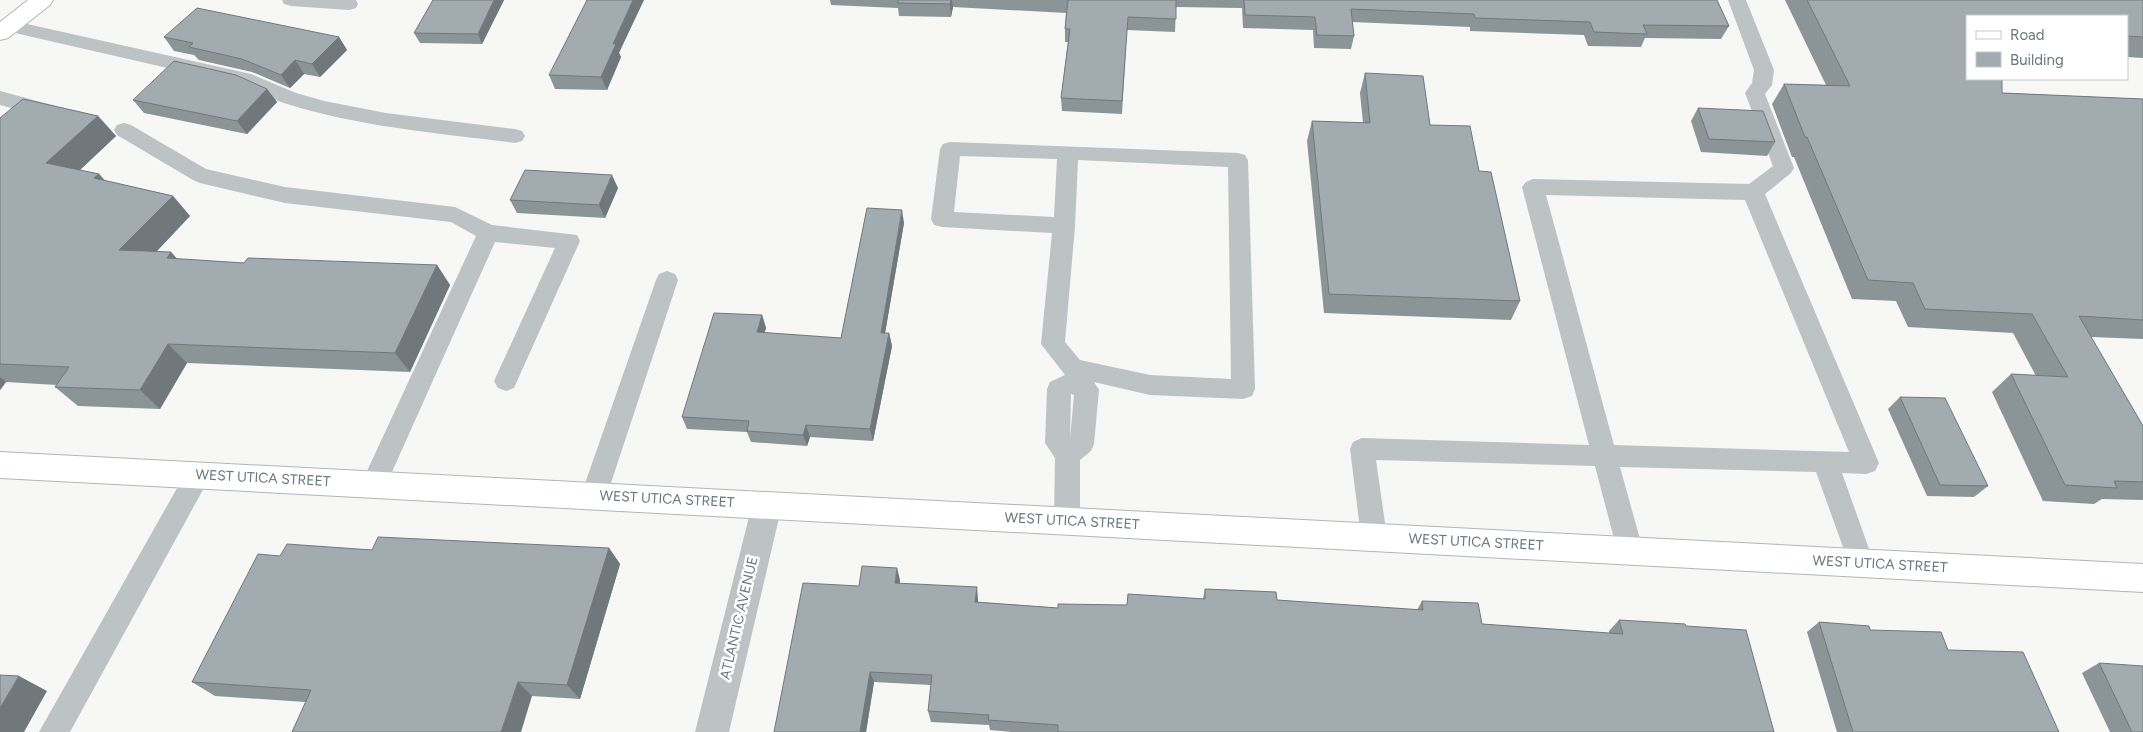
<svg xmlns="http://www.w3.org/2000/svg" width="2143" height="732" font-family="Figtree,sans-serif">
	<rect width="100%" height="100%" fill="#f7f7f5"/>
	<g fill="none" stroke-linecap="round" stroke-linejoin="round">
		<g stroke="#afb6b9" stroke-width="2">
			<path id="secondary" d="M0 452 2143 564V592L0 478Z"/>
		</g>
		<g stroke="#b1b6b9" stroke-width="2">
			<path id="primary" d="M28 0H53L50 5 8 38 0 40V22Z"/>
		</g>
		<g fill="#bdc2c4" fill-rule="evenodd">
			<path d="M282 0H356L358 4 356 8 349 10 291 6 284 4Z"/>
			<path d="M1728 0H1746L1774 70 1772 85 1765 94 1794 168 1791 173 1765 194 1879 463 1875 471 1866 474 1842 473 1874 563 1870 572 1861 575 1852 572 1816 472 1620 467 1643 550 1639 558 1630 562 1621 558 1617 550 1595 466 1376 460 1387 537 1383 545 1374 549 1365 545 1361 537 1350 449 1353 442 1362 438 1589 445 1522 187 1526 182 1533 179 1749 184 1773 166 1745 93 1752 83 1754 70ZM1546 195 1745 200 1849 452 1614 445Z"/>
			<path d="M9 20 251 74 296 93 324 101 386 113 515 129 522 131 525 136 522 141 515 143C438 133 359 127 284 103 271 99 258 92 246 86L2 30 0 25 2 22Z"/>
			<path d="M0 91 56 106 59 111 56 116 49 118 0 105Z"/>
			<path d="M124 123 131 125 206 169 285 187 455 207 492 225 577 235 580 241 514 388 506 391 498 388 494 381 555 248 495 242 383 492 374 495 365 492 361 484 476 236 451 222 285 203 200 183 193 180 117 135 114 130 117 125Z"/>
			<path d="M950 142 1238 153 1245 155 1248 160 1255 389 1252 396 1243 399 1150 395 1094 382 1099 390 1094 444 1091 451 1080 460V521L1076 529 1067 533 1058 529 1054 521 1055 458 1045 443 1047 389 1050 382 1065 375 1041 344 1052 233 942 227 934 225 931 219 940 149 943 144ZM960 156 1057 159 1054 217 954 212ZM1078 160 1228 167 1231 379 1150 375 1080 360 1065 342 1075 226ZM1071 394 1074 395 1070 439Z"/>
			<path d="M667 271 675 274 678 280 607 495 603 503 594 506 585 503 581 495 656 280 659 274Z"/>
			<path d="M198 464 207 467 211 475 70 732H39L189 467Z"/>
		</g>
		<path fill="#bdc2c4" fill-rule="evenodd" d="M767 492 778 496 782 505 729 732H695L752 505 756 496Z"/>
		<use href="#secondary" fill="#fff" fill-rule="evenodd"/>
		<use href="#primary" fill="#fff" fill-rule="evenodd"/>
	</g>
	<g fill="#8b9497">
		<path d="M504 0 482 44 420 43 414 33Z"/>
		<path d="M830 0H1717L1729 26 1721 39 1645 38 1641 47 1588 46 1584 35 1470 31V27L1352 22 1354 36 1351 49 1314 48 1313 30 1243 28 1242 8 1176 7 1175 32 1127 30 1122 114 1062 111 1061 98 1068 42H1065V29L1066 13 953 7 951 17 899 16 898 8 831 5Z"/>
		<path d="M1785 0H2143V58L2127 57V16H1967L2002 93 2143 99V339L2091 337 2143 426V500L2102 499 2094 504 2043 501 1992 392 2011 374 2036 376 2013 333 1908 327 1896 301 1852 299 1794 157H1792L1772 104 1784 84 1826 85Z"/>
		<path d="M164 37H339L347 50 320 77 304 74 290 88 252 72 199 60 194 55 174 51Z"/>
		<path d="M619 53 621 57 607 90 555 89 549 75Z"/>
		<path d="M1365 73 1430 125 1479 171 1520 301 1511 320 1324 313 1307 141 1312 121 1363 123 1360 93Z"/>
		<path d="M267 89 277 102 247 134 144 113 133 100Z"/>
		<path d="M1698 108 1775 142 1767 156 1701 152 1691 121Z"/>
		<path d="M98 116 116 136 80 170 99 174 105 181 173 196 190 216 156 252H171L177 259 244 263 437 265 450 285 410 372 187 363 160 409 78 406 55 387 57 385 6 382 0 390V118Z"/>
		<path d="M618 188 605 218 517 213 510 200Z"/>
		<path d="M904 223 885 333H889L892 346 873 441 810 437 807 446 751 442 747 432 687 429 682 417 762 315 766 328 764 333 841 338Z"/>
		<path d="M1900 397 1988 486 1974 497 1927 496 1888 409Z"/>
		<path d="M609 548 620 564 580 699 532 696 305 702 215 696 192 682 372 550Z"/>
		<path d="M900 580V584L978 599V602L1058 608 1127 605 1128 594 1203 599 1205 589 1277 600 1417 610 1422 601 1482 624 1609 633V631L1619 620 1686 626 1774 732H1012L990 730 989 725 931 722 928 711 931 685 874 682 866 732H774L859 586Z"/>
		<path d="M1819 622 1870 630 1948 650 2059 732H1837L1807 632Z"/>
		<path d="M2099 663 2143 732H2110L2082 673Z"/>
	</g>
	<g fill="#71787b">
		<path d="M494 0H504L482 44 478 34Z"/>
		<path d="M633 0H644L619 53 621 57 607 90 601 77 613 44Z"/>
		<path d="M951 0H952L953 7 951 17 950 4Z"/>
		<path d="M339 37 347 50 320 77 312 64Z"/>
		<path d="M295 60 304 74 290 88 281 75Z"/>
		<path d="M267 89 277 102 247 134 237 121Z"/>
		<path d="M98 116 116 136 66 183 46 163Z"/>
		<path d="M99 174 117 194 94 178Z"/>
		<path d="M612 175 618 188 605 218 599 205Z"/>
		<path d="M173 196 190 216 139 270 119 250Z"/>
		<path d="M902 210 904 223 883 345 881 333Z"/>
		<path d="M171 252 189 272 167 258Z"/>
		<path d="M437 265 450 285 410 372 395 353Z"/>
		<path d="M762 315 766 328 761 345 757 332Z"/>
		<path d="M889 333 892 346 873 441 870 429Z"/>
		<path d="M168 344 187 363 160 409 140 390Z"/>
		<path d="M0 377 6 382 0 390Z"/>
		<path d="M806 425 810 437 807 446 803 435Z"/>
		<path d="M609 548 620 564 580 699 567 685Z"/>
		<path d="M897 568 900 580 898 595 895 583Z"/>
		<path d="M977 587 978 599 977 613 975 602Z"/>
		<path d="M870 672 874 682 866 732H860Z"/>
		<path d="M19 676 47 691 24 732H0V708Z"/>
		<path d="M518 682 532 696 521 732H501Z"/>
	</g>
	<g fill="#a2acb0" stroke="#71787b">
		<path d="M433 0H494L478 34 414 33Z"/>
		<path d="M587 0H633L613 44H616L601 77 549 75Z"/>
		<path d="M898 0H951L950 4 898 3Z"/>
		<path d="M1068 0H1176V19L1128 17 1122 101 1061 98 1070 29H1065Z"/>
		<path d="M1244 0H1717L1729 26 1643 25 1647 34 1594 32 1590 22 1475 18 1474 14 1351 9 1354 36 1317 35 1315 17 1245 15Z"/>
		<path d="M1807 0H2143V37L2127 36V16H1967V79H2002V93L2143 99V320L2079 316 2143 426V482L2114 481 2117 488 2065 485 2011 374 2068 377 2032 314 1925 309 1913 283 1868 280 1807 137H1805L1784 84 1850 86Z"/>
		<path d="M197 8 339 37 312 64 295 60 281 75 242 59 189 47 193 43 164 37Z"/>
		<path d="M174 61 236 75 267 89 237 121 133 100Z"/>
		<path d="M1365 73 1423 76 1430 125 1470 126 1479 171 1491 172 1520 301 1329 294 1312 121 1370 123Z"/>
		<path d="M23 99 98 116 46 163 99 174 94 178 173 196 119 250 171 252 167 258 244 263 248 258 437 265 395 353 168 344 140 390 55 387 69 367 0 364V118Z"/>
		<path d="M1698 108 1763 111 1775 142 1709 139Z"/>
		<path d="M525 170 612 175 599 205 510 200Z"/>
		<path d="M867 208 902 210 881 333H889L870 429 806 425 803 435 747 431 749 421 682 417 714 313 762 315 757 332 841 338Z"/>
		<path d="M1900 397 1945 398 1988 486 1940 485Z"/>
		<path d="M378 537 609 548 567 685 518 682 501 732H292L311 690 192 682 258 554 280 556 287 544 372 550Z"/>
		<path d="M862 566 897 568 895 583 977 587 975 602 1058 608V604L1127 605 1128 594 1205 599V589L1276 592 1277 600 1423 610 1422 601 1478 603 1482 624 1623 634 1619 620 1685 624 1686 626 1746 630 1774 732H1058V725L988 720 989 715 928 711 932 675 870 672 860 732H774L803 583 859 586Z"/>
		<path d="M1819 622 1869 626 1870 630 1941 632 1948 650 2023 652 2059 732H1853Z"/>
		<path d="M2099 663 2143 666V732H2132Z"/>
		<path d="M0 675 19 676 0 708Z"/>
	</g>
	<g text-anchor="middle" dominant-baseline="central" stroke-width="5" stroke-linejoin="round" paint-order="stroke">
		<g font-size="14" fill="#66777d" stroke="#fff">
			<text transform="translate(263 478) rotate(3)">WEST UTICA STREET</text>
			<text transform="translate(667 499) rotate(3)">WEST UTICA STREET</text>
			<text transform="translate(1072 521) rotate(3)">WEST UTICA STREET</text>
			<text transform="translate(1476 542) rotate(3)">WEST UTICA STREET</text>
			<text transform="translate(1880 564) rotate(3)">WEST UTICA STREET</text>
			<text transform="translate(739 618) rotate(-77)">ATLANTIC AVENUE</text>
		</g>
	</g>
	<rect x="1966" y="15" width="162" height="65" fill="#ffffff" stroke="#c2c9cb"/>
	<rect x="1976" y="31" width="25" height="8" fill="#ffffff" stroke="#c2c9cb"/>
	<text x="2010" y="40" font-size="15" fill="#66777d">Road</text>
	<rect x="1976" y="52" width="25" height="15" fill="#a2acb0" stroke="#c2c9cb"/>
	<text x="2010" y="65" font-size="15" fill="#66777d">Building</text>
</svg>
